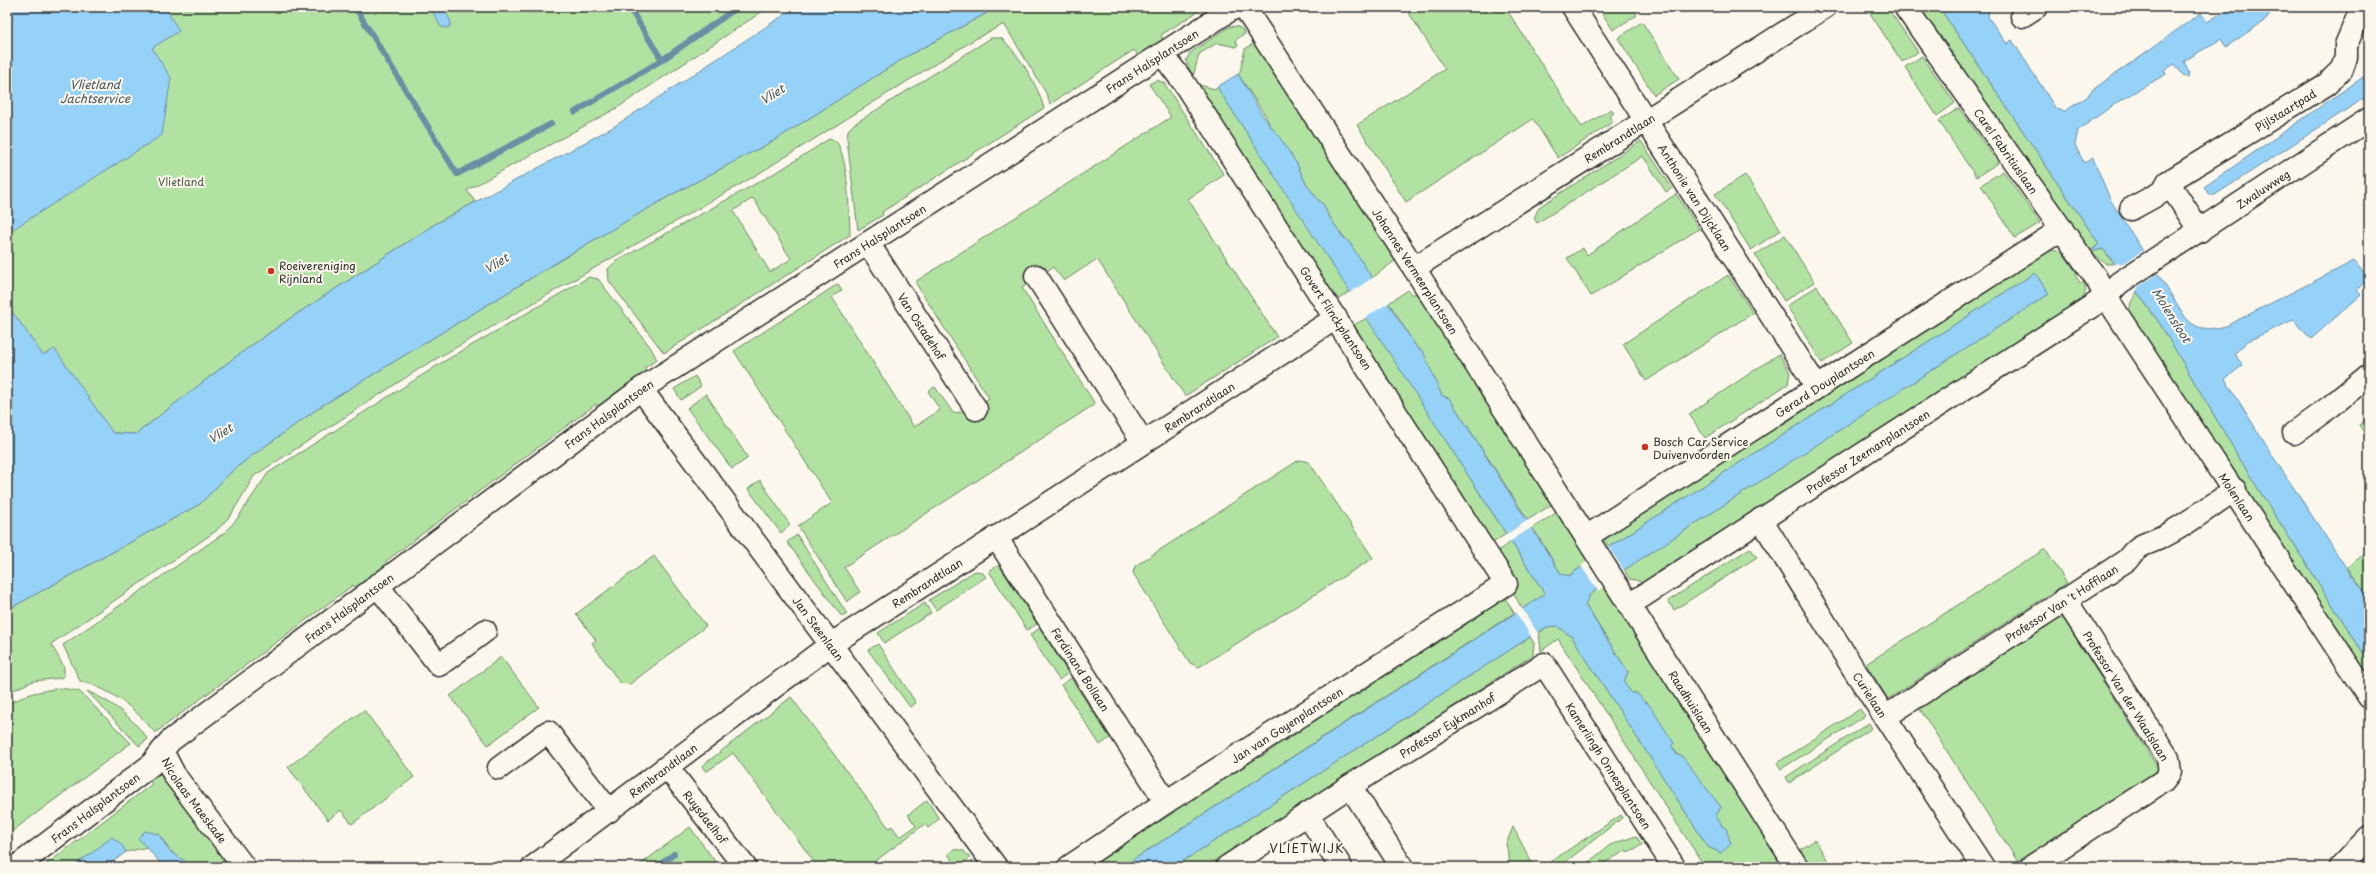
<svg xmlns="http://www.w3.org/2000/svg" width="2376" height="874" font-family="'Playpen Sans',sans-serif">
	<rect width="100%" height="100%" fill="#fbf7ec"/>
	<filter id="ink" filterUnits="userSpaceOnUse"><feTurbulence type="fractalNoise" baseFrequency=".025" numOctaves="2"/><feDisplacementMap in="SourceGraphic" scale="8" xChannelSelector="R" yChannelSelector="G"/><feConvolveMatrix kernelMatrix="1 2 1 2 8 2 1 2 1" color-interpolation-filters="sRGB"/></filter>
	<g filter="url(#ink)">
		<g fill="#b2e2a2" stroke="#6e8666" fill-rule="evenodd">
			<path d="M7 7H769L617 108 467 190 475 202 435 224 292 317 234 358 136 434 115 433 7 486Z"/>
			<path d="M998 7H1205L1161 35 1164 41 1139 57 1134 50 1050 104 1046 93 1004 24 977 38 753 177 422 367 254 476 231 515 216 531 51 644 64 667V676L61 678 33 681 7 693V610L200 504 230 473 250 457 323 405 587 244 673 194 775 140 904 58Z"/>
			<path d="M1405 7H1505L1582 127 1611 109 1614 113 1609 116 1613 122 1558 158 1533 119 1406 202 1357 125 1445 69Z"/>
			<path d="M1598 7H1632L1637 15 1613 30Z"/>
			<path d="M1866 7H1887L1918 52 1902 62Z"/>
			<path d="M1914 7H1939L2099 244 2093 249 2094 251 2103 249 2114 264H2106L2094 254 2087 252Z"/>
			<path d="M1642 22 1679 79 1654 95 1618 38Z"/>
			<path d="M1236 26 1242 29 1245 34 1235 40 1238 45 1236 47 1217 43 1199 54 1193 77 1186 61 1190 53 1229 27Z"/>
			<path d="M991 38H1001C1020 55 1037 84 1044 108L882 212 883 215 858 230 847 139 848 130 854 124Z"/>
			<path d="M1256 42 1396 260 1372 278 1349 242 1342 236 1327 213 1324 205 1318 200 1304 180 1297 164 1273 131 1265 115 1238 74 1240 72 1245 49Z"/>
			<path d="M1922 56 1955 103 1937 116 1905 67Z"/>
			<path d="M1157 80 1164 83 1224 175 1188 199 1277 337 1185 396 1097 259 1064 281 1053 267 1022 288 1095 404 844 567 860 592 847 602 798 526 832 503 734 351 838 284 842 290 832 297 914 427 940 410 928 391 935 387 953 413 968 411 989 398 915 282 1171 117 1149 84Z"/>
			<path d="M1192 83 1215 89 1217 87 1350 291 1339 299 1335 295 1329 299Z"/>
			<path d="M1959 108 1998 163 1976 177 1939 121Z"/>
			<path d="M829 139 836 141C849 159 849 212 850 235L664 353 609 281 608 269 615 262 782 169ZM753 198 791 259 770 272 733 211Z"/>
			<path d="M1641 141 1672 188 1666 192 1643 156 1537 223 1534 218 1539 207Z"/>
			<path d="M2003 171 2040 223 2015 238 1981 185Z"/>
			<path d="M1745 175 1781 230 1751 250 1715 194Z"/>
			<path d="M1676 194 1699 229 1591 296 1567 258 1583 248 1587 255Z"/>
			<path d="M1785 235 1814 282 1784 301 1755 255Z"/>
			<path d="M2051 250 2062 252 2077 273 2075 275 2080 283 2083 282C2087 289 2086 293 2081 300L2084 305 1890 423 1807 477 1703 551 1699 546 1657 572 1660 578 1646 587 1639 581 1630 579 1604 540 1612 530ZM2035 273 2049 294 1625 569 1610 546Z"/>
			<path d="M1728 275 1753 313 1646 381 1623 344Z"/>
			<path d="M589 277 598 279 651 348 657 360 644 368 648 374 600 410 596 404 386 561 390 567 357 591 353 585 155 733C135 708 111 689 80 681L63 645 224 533 237 519 268 473 443 362Z"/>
			<path d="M1817 286 1853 343 1822 363 1787 306Z"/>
			<path d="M1408 290 1412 295 1417 292 1554 503 1528 520 1449 398 1442 396 1417 348 1389 303Z"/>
			<path d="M2137 292 2160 324 2250 476 2369 662V685L2128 317 2131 302Z"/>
			<path d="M1367 318 1506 534 1488 546 1350 334 1357 329 1354 325Z"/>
			<path d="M1779 354 1790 372 1788 384 1705 438 1689 414Z"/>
			<path d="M695 376 701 386 681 400 674 389Z"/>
			<path d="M706 394 748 458 732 469 687 408Z"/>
			<path d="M2369 416V439L2359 425Z"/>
			<path d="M1299 460 1309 462 1373 558 1199 667 1190 663 1133 573 1135 566Z"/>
			<path d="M760 480 790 525 781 533 748 489Z"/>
			<path d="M1559 511 1591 561 1568 576 1561 574 1533 528Z"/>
			<path d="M797 535 847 614 842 617 787 542Z"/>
			<path d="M1511 542 1545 594 1522 609 1493 554Z"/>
			<path d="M1750 548 1757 557 1674 610 1668 601Z"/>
			<path d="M2045 549 2067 583 1888 699 1866 664Z"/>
			<path d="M2369 551V598L2347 567Z"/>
			<path d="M654 556 706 626 630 684 620 683 592 643 596 640 576 614Z"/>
			<path d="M999 565 1037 624 1027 630 989 571Z"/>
			<path d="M975 571 982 572 986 577 936 610 929 600Z"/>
			<path d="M1604 583 1789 867H1705L1558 639 1541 651 1539 633 1547 627 1557 626 1572 637 1708 847 1721 853 1722 826 1716 816 1721 807 1678 755 1637 693H1631L1624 682 1628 672 1585 604 1590 595Z"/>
			<path d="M1502 593 1514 613 1122 867H1090L1091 866 1088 860 1100 853 1104 858 1118 848 1115 843 1127 835 1131 840 1146 830 1143 825 1155 817 1159 822 1174 812 1170 807 1181 800 1185 805 1200 795 1197 790 1207 783 1211 788 1226 779 1222 773 1232 767 1236 772 1251 762 1247 757 1257 751 1261 757 1276 747 1272 741 1281 736 1285 741 1300 731 1297 725 1305 720 1309 725 1324 715 1320 710 1330 704 1334 709 1349 699 1345 694 1354 689 1358 694 1373 684 1369 679 1378 673 1382 678 1397 669 1393 663 1402 658 1405 663 1420 653 1417 648 1426 642 1430 647 1445 638 1441 632 1449 628 1453 633 1468 623 1465 617 1473 612 1477 617 1492 607 1488 602Z"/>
			<path d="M925 603 931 613 884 643 878 633Z"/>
			<path d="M2057 616 2065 621 2156 765V770L2151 776 2018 862 1916 703Z"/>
			<path d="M1040 628 1068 673 1059 680 1030 635Z"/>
			<path d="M1530 637 1534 643 1533 655 1205 867H1174Z"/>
			<path d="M878 644 916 703 910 707 868 650Z"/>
			<path d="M501 657 539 707 488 745 450 696Z"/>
			<path d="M1071 678 1110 738 1100 745 1061 685Z"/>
			<path d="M59 688 79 691 131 743 7 835V704L33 693Z"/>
			<path d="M87 691C113 702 131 717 148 739L139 746Z"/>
			<path d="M791 697 889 828 892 826 900 837 916 826 908 815 927 800 939 819 928 828 925 824 870 865 871 867H818L733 753 706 772 702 766Z"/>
			<path d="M1860 709 1865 716 1781 769 1777 763Z"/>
			<path d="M364 710 414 777 352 824 341 810 328 820 288 767Z"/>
			<path d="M1869 723 1872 728 1789 783 1786 777Z"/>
			<path d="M159 774 169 777 235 867C197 867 181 871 159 834L138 838 148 847 126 852 121 844 112 838 73 867H43L152 784 148 779Z"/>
			<path d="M1621 815 1622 818 1559 867H1555L1550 862Z"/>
			<path d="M690 827 719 867H637Z"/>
			<path d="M1513 827 1534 867H1511L1506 844Z"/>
			<path d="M1636 836 1642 845 1628 852 1627 850 1597 867H1582L1610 845Z"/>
			<path d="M1815 840 1832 867H1807L1797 852Z"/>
			<path d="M954 849 964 851 970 858 958 867H943L952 860 948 854Z"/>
		</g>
		<g fill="#96d1f7" stroke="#6b8fa5">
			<path d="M7 7H165L179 31 152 48 171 78 162 135 7 233Z"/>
			<path d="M430 7H443L451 22 449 28 441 27Z"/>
			<path d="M796 7H998L904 58 775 140 673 194 587 244 323 405 250 457 230 473 200 504 7 610V304L43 355 55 349 113 433 136 434 234 358 292 317 435 224 615 126Z"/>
			<path d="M1939 7H1993L1989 10 1988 17 2007 44 2012 40 2056 109 2065 111 2087 97 2091 91 2201 13 2207 22 2232 7 2272 9 2267 19 2226 47 2221 39 2184 61 2189 72 2188 77 2183 75 2175 64 2164 70 2166 74 2115 104 2078 130 2075 145 2084 163 2093 158 2111 201 2184 315C2195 331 2209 330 2226 326L2354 261 2368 278 2357 290 2361 295 2311 339 2293 320 2248 341 2234 354 2243 365 2225 379 2274 458 2345 566 2369 598V662L2250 476 2160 324 2133 286 2103 249 2094 251 2093 250 2099 244Z"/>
			<path d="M2369 73V95L2215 195H2209L2204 187Z"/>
			<path d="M1238 74C1244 84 1270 130 1277 133L1297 164 1304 180 1318 200 1324 205 1327 213 1342 236 1349 242 1417 348 1423 351 1442 396 1449 398 1561 574 1569 576 1610 546 2035 273 2049 294 1604 583 1590 595 1585 605 1628 672 1624 682 1631 693H1637L1644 702 1648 703 1674 743 1672 746 1677 755 1682 756 1721 807 1716 816 1722 826 1726 828 1731 844 1721 853 1708 847 1572 637 1557 626 1547 627 1530 637 1174 867H1122L1545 594 1217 87Z"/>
			<path d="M145 831 159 834 169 851 194 867H164L138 838Z"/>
			<path d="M112 837 121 844 126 852 106 867H73Z"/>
		</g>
		<g fill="#fbf7ec">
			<path d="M2145 249 2160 272 2139 286 2135 293 2112 264 2124 263Z"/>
			<path d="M1374 277 1390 302 1365 318 1349 293Z"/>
			<path d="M1530 519 1534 526 1509 542 1505 535Z"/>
			<path d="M1608 546 1625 572 1598 591 1581 566Z"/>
			<path d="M1521 607 1539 635 1532 638 1515 611Z"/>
		</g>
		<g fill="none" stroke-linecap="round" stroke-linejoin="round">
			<g stroke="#6b8fa5" stroke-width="6">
				<path d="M355 7 457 174 551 124"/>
				<path d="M662 60 738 7"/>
				<path d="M575 112 662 60 629 7"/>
				<path d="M657 867 674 854"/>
			</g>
			<g stroke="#2b2b2b" stroke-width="25">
				<g id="minor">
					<path id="s1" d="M1244 7 1414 268 1797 867"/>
					<path id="s2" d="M1573 7 1817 387"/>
					<path id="s3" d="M1905 7 2096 278 2106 297 2369 697"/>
					<path d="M2022 16 2036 7"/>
					<path d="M2131 209 2162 192 2168 182"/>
					<path id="s4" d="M2200 231 2168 182 2327 84 2342 69 2346 57V45L2362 7"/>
					<path id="s5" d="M868 243 976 409"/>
					<path id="s6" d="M1414 268 1825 7"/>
					<path d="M1036 276 1143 442"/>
					<path id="s7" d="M641 389 996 867"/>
					<path d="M2294 433 2331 406 2369 375"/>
					<path id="s8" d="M1761 519 1853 668 1983 867"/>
					<path id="s9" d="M996 537 1166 802"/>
					<path id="s10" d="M1586 537 2062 229"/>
					<path d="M377 585 439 665 485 631"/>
					<path id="s11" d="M1629 605 2106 297 2119 283 2369 119"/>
					<path id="s12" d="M1885 717 2127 560C2140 542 2144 546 2162 537 2187 525 2211 505 2235 490"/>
					<path id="s13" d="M162 751 175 776 244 867"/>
					<path id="s14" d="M667 767 745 867"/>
					<path d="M499 768 548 732 609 811"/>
					<path d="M1350 786 1402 867"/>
					<path d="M1307 814 1341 867"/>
					<path id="s15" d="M16 867 151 765 170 741 641 389 1235 7"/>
					<path id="s16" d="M533 867 830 645 1336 318"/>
					<path id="s17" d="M1069 867 1166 802 1506 584 1184 83 1163 55"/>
					<path id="s18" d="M1227 867 1350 786 1544 664 1674 867"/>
					<path d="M2031 867 2163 781 2170 772 2168 758 2065 599"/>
					<path d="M2340 867 2369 837"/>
				</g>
			</g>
			<use href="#minor" stroke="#fbf7ec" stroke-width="22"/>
		</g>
	</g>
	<g fill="#c8321e" stroke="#fbf7ec" stroke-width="1.5">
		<circle cx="271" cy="271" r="4"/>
		<circle cx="1645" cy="447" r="4"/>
	</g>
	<g text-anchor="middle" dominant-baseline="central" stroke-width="4" stroke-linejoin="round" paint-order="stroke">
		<g font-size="11" fill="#2b2b2b" stroke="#fbf7ec">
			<text stroke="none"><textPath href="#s15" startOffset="1395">Frans Halsplantsoen</textPath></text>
			<text stroke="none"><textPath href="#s4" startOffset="196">Pijlstaartpad</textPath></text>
			<text stroke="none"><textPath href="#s6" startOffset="243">Rembrandtlaan</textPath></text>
			<text stroke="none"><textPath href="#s3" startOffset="176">Carel Fabritiuslaan</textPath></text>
			<text stroke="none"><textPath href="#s11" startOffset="759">Zwaluwweg</textPath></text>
			<text stroke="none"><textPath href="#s2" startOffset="226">Anthonie van Dijcklaan</textPath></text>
			<text stroke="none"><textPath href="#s15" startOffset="1071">Frans Halsplantsoen</textPath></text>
			<text stroke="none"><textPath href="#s1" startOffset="315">Johannes Vermeerplantsoen</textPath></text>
			<text transform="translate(1336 318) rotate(57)">Govert Flinckplantsoen</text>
			<text stroke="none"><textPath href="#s5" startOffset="99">Van Ostadehof</textPath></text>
			<text stroke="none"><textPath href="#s10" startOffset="284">Gerard Douplantsoen</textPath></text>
			<text stroke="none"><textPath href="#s16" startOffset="810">Rembrandtlaan</textPath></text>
			<text stroke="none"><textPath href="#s15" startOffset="747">Frans Halsplantsoen</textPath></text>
			<text stroke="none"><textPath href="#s11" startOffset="284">Professor Zeemanplantsoen</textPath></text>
			<text stroke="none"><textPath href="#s3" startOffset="592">Molenlaan</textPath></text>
			<text stroke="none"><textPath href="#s16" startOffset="486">Rembrandtlaan</textPath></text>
			<text stroke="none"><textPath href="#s12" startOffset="210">Professor Van 't Hofflaan</textPath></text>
			<text stroke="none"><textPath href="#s15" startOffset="423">Frans Halsplantsoen</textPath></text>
			<text stroke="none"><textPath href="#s7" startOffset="298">Jan Steenlaan</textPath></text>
			<text stroke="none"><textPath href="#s9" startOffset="157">Ferdinand Bollaan</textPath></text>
			<text stroke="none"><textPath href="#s8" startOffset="207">Curielaan</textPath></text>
			<text transform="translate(2126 696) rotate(58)">Professor Van der Waalslaan</text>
			<text stroke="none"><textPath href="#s1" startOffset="826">Raadhuislaan</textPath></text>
			<text stroke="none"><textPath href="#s17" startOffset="260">Jan van Goyenplantsoen</textPath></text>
			<text stroke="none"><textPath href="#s18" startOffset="262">Professor Eykmanhof</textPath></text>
			<text stroke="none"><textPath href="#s18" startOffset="497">Kamerlingh Onnesplantsoen</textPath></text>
			<text stroke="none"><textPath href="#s16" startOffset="162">Rembrandtlaan</textPath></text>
			<text stroke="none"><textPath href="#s13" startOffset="59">Nicolaas Maeskade</textPath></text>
			<text stroke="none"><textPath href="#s15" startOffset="99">Frans Halsplantsoen</textPath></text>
			<text stroke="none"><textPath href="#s14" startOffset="63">Ruysdaelhof</textPath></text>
		</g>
		<g font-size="11" fill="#4d5949" stroke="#fbf7ec">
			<text x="181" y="181">Vlietland</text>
		</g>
		<g font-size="11" fill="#2b2b2b" stroke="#fbf7ec" text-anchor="start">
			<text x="279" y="265">Roeivereniging<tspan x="279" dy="13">Rijnland</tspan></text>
			<text x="1653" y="441">Bosch Car Service<tspan x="1653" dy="13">Duivenvoorden</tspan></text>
		</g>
		<g font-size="12" font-style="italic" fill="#46545e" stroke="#fbf7ec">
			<text x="95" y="84">Vlietland<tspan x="95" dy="14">Jachtservice</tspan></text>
			<text transform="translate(772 94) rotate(-32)">Vliet</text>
			<text transform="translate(496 263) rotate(-32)">Vliet</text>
			<text transform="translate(2172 315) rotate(58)">Molensloot</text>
			<text transform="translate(220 433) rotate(-32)">Vliet</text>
		</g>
		<g font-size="12" letter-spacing="1" fill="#2b2b2b" stroke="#fbf7ec">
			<text x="1307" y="848">VLIETWIJK</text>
		</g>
	</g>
	<rect width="2376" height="874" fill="none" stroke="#fbf7ec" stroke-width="24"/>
	<rect x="12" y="12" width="2352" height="850" fill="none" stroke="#2b2b2b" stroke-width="1.5" filter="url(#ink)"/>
</svg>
